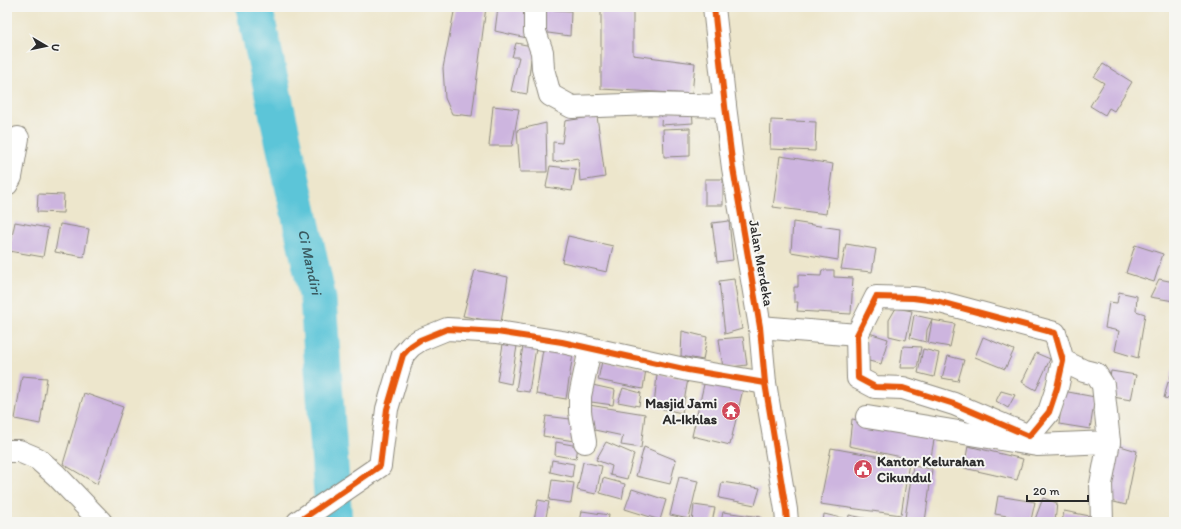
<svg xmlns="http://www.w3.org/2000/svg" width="1181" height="529" font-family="Itim,sans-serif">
	<rect width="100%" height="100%" fill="#f6f6f2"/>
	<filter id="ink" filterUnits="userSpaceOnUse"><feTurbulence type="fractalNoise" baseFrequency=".025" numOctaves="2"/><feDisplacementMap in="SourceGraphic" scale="8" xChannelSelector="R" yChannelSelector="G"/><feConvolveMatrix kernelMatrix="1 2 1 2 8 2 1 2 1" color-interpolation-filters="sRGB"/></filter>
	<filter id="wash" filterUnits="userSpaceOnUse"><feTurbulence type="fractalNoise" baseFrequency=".012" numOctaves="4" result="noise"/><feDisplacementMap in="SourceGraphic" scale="16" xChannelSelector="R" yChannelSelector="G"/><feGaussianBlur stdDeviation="0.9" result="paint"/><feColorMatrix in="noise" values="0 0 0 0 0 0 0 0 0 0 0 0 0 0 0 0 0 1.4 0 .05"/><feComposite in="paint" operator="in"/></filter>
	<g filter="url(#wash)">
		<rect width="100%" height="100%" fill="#ede6cc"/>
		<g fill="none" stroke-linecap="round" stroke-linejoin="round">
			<path stroke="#5cc5d8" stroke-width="37" id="s1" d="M254 7 318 299 334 522"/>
		</g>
		<g id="blocks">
			<g fill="#cdb5df">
				<path d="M455 7H486L472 116 452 114 445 98 443 68Z"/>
				<path d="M498 7H529L527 38 495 31Z"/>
				<path d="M601 7H633V55L695 63 692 94 601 89Z"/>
				<path d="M541 9 571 11 570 36 541 32Z"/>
				<path d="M516 43 537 47 535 59H531L527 94 511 91 519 57H512Z"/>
				<path d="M1103 64 1132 82 1114 111 1109 108 1105 115 1090 106 1104 83 1094 77Z"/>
				<path d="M493 106 519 109 512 146H489Z"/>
				<path d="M692 110 693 123 661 125 662 112Z"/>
				<path d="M597 116 605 177 580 181 578 158 553 162V142L562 143 565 121Z"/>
				<path d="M771 120 816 122 815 151 770 149Z"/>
				<path d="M546 123 547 172H520L517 130Z"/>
				<path d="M690 128V156L664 157 663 129Z"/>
				<path d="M780 156 833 164 826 214 773 207Z"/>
				<path d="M550 166 576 169 572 191 546 187Z"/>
				<rect x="705" y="179" width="18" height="26"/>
				<path d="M38 194 64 195 63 213 37 212Z"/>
				<path d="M729 221 733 260 717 262 712 223Z"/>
				<path d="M15 222 48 228 43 257 9 251Z"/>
				<path d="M793 222 840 229 838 260 791 252Z"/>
				<path d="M60 224 89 229 84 257 55 252Z"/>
				<path d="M568 236 613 246 607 272 562 262Z"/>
				<path d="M846 244 876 249 872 272 841 269Z"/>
				<path d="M1135 245 1163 254 1154 282 1126 273Z"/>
				<path d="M475 270 508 277 501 323 463 316Z"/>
				<path d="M822 270H834V277L853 278 851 314 797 311 798 302H794V287H798V275L821 276Z"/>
				<path d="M734 279 742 329 725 334 719 281Z"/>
				<path d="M1159 279 1174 282V301L1150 297Z"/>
				<path d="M1119 292 1137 296 1136 311 1145 314 1138 358 1115 351 1119 331 1105 328 1109 302 1117 303Z"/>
				<path d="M896 308 912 311 906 340 889 336V320Z"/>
				<path d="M914 315 932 319 927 330 926 342 910 338Z"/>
				<path d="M932 320 955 324 950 347 928 343Z"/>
				<path d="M682 331 707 337 703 360 681 356Z"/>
				<path d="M869 333 888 339 881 364 865 360V345Z"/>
				<path d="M743 337 747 365 723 368 719 339Z"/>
				<path d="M983 337 1014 350 1005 369 975 357Z"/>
				<path d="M503 344 517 346 511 384 497 381Z"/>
				<path d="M523 346 536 348 529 392 516 390Z"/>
				<path d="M903 346 921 347 917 368H900Z"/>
				<path d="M543 349 573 354 566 399 536 394Z"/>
				<path d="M923 349 939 353 934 377 918 373Z"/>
				<path d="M1036 353 1050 359 1036 390 1022 382Z"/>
				<path d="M948 356 964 360 958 381 942 378Z"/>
				<path d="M602 361 646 369 643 389 598 380Z"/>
				<path d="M1174 367V379H1170Z"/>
				<path d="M1111 371 1136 375 1131 400 1107 396Z"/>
				<path d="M657 374 688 379 682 413 654 407Z"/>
				<path d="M22 376 47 378 40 424 15 419Z"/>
				<path d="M705 380 743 389 730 445 692 436Z"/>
				<path d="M1168 382 1174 383V400L1164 398Z"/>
				<path d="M588 384 615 390 613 405 584 401Z"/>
				<path d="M623 388 641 393 639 406 618 402Z"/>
				<path d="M1001 391 1015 395 1008 408 996 401Z"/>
				<path d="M1063 391 1095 397 1090 429 1059 424Z"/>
				<path d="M7 393H9L8 403H7Z"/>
				<path d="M84 393 123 407 97 484 63 464Z"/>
				<path d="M589 405 645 414 641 448 621 445 623 436 585 428Z"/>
				<path d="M546 416 578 420 574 441 543 436Z"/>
				<path d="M852 419 935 434 930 463 849 446Z"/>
				<path d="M556 442 578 446 576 459 555 455Z"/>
				<path d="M606 442 634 454 627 479 610 475 612 466 596 460Z"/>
				<path d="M1117 445 1137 451 1126 505 1106 500Z"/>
				<path d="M968 446 1023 459 1017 480 964 468Z"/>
				<path d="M644 447 676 460 670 484 636 476Z"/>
				<path d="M831 448 909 462 901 515 820 504Z"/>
				<path d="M552 460 574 464 572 477 550 472Z"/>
				<path d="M583 462 602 466 596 494 577 490Z"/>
				<path d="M913 466 932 469 925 522 905 518Z"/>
				<path d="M679 477 698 481 689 519 670 515Z"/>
				<path d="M603 478 625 484 622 499 600 493Z"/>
				<path d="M552 480 574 483 571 503 549 500Z"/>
				<path d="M722 482 760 488 755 505 719 498Z"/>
				<path d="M632 489 666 500 660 520 625 509Z"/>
				<path d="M998 496 1035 502 1031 520 995 514Z"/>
				<path d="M1043 498 1057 503 1055 522H1034Z"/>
				<path d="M538 500 549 502 545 522 534 520Z"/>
				<path d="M694 505 715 508 712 522H692Z"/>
				<path d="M582 511 609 515 608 522H580Z"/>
				<path d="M1064 511 1095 517 1094 522H1062Z"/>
				<path d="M723 512 761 517V522H721Z"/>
				<path d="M824 514 846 519 845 522H823Z"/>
				<path d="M849 515 873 520 872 522H848Z"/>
			</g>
		</g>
	</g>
	<g filter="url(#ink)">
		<use href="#blocks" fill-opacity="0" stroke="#8c887c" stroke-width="1"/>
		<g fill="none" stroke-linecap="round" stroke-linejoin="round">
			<g stroke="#8c887c" stroke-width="24">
				<g id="minor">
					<path d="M535 7V32L542 52 543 69 550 95 572 107 652 104 725 106"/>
					<path d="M714 7 725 106 733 168 760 327 765 383 786 510 787 522"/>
					<path d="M7 184 11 177 18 138"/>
					<path d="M876 297 913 298 936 301 1055 333 1063 361 1057 388 1049 412 1029 436 954 404 903 388 875 387 858 378 857 335Z"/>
					<path d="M760 327 857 335"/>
					<path d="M1063 361 1084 371 1096 374 1103 385 1109 442 1101 484 1102 522"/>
					<path d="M867 417 1037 445 1109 442"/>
					<path d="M585 442 580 412V396L590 349"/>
					<path d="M7 451H19L38 459 56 475 101 522"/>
					<path d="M298 522 380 466 387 409 403 355 411 346 420 340 447 329 497 332 562 342 688 370 765 383"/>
				</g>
			</g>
			<use href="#minor" stroke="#fff" stroke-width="22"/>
			<g stroke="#f6f6f2" stroke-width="8">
				<g id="cycleway">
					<path d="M714 7 725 106 733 168 760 327 765 383 786 510 787 522"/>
					<path d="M876 297 913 298 936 301 1055 333 1063 361 1057 388 1049 412 1029 436 954 404 903 388 875 387 858 378 857 335Z"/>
					<path d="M298 522 380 466 387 409 403 355 411 346 420 340 447 329 497 332 562 342 688 370 765 383"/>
				</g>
			</g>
			<use href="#cycleway" stroke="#e8590c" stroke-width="6"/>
		</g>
	</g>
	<defs>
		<g id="temple-disc" transform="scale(1)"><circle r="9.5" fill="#d1495b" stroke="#f6f6f2"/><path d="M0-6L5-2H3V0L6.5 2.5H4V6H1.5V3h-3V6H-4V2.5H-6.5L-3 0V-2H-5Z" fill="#fff"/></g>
		<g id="civic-disc" transform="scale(1)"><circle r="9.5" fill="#d1495b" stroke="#f6f6f2"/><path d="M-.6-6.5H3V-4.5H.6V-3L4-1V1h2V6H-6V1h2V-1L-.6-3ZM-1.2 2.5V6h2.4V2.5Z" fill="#fff"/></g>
	</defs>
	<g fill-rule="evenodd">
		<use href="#temple-disc" x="731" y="411"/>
		<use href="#civic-disc" x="863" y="469"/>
	</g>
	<g text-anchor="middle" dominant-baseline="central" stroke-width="4" stroke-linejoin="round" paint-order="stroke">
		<g font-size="14" fill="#2b2b2b" stroke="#f6f6f2">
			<text transform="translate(761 263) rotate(80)">Jalan Merdeka</text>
		</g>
		<g font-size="14" font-weight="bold" fill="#2b2b2b" stroke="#f6f6f2" text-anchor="end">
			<text x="717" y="403">Masjid Jami<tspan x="717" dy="16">Al-Ikhlas</tspan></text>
			<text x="877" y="461" text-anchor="start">Kantor Kelurahan<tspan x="877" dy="16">Cikundul</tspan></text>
		</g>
		<g font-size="15" font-style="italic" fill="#3a595f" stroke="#f6f6f2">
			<text stroke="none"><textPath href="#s1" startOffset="261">Ci Mandiri</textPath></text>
		</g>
	</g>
	<rect width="1181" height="529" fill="none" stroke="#f6f6f2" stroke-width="24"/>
	<g transform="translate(46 46) rotate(99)" stroke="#f6f6f2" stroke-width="3" paint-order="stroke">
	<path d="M0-3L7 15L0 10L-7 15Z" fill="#2b2b2b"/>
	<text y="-6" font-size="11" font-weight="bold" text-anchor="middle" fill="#2b2b2b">U</text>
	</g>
	<path d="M1027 495v6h61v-6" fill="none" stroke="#2b2b2b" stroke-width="2"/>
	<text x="1033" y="495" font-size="12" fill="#2b2b2b" stroke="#f6f6f2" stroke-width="3" paint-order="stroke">20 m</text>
</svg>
